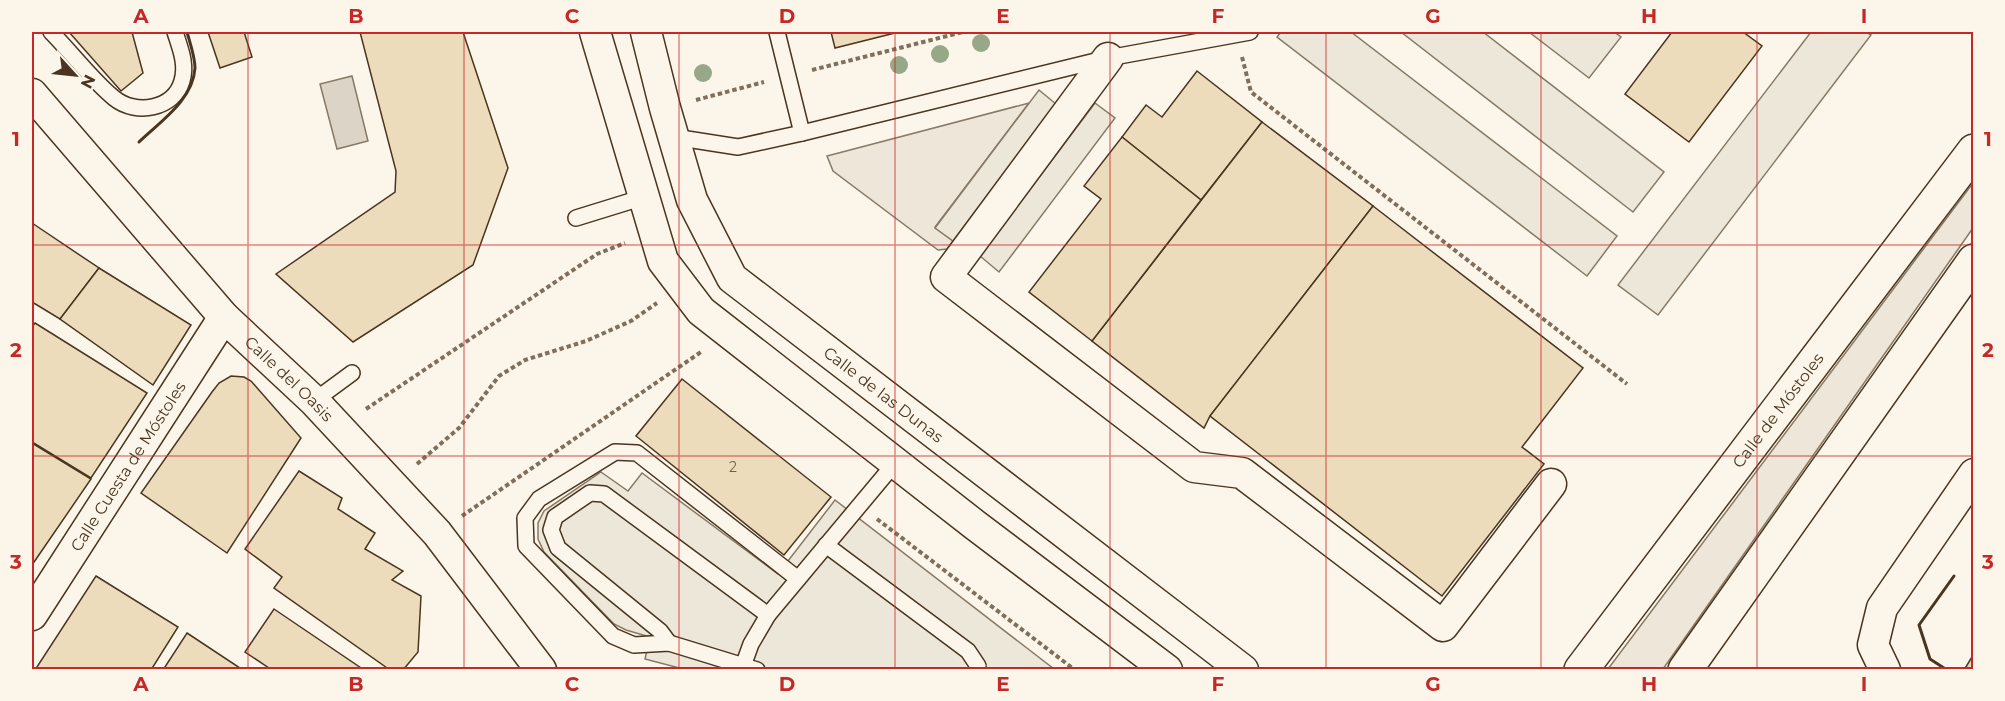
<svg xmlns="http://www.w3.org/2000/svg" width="2005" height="701" font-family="Montserrat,sans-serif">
	<rect width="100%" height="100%" fill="#fbf6e9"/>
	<g fill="#ede6d9" stroke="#887966" stroke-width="1.5">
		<path d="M1029 103 935 227 953 241 947 249 938 250 833 171 827 156Z"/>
		<path d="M1973 183V228L1663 669H1608Z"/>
	</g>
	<g fill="#ede7d9" stroke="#887966" stroke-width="1.5">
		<path d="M1281 32H1351L1617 236 1587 276 1277 37Z"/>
		<path d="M1401 32H1483L1664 172 1633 212Z"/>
		<path d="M1529 32H1614L1621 37 1589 78Z"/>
		<path d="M1811 32H1866L1871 35 1658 315 1618 285Z"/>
		<path d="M1039 90 1056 104 953 241 935 228Z"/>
		<path d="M1095 103 1115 118 999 272 980 256Z"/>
		<path d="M601 472 628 491 642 473 778 574 835 500 1054 669 687 670 645 659 650 637 626 630 614 624 544 552 538 539V523L544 511Z"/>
	</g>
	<path fill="#dcd4c6" stroke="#887966" stroke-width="1.5" d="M352 76 368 141 337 149 320 84Z"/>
	<g fill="#ecdcbc" stroke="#4a3520" stroke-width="1.5">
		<path d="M69 32H132L143 73 121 91Z"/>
		<path d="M208 32H244L252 57 220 68Z"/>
		<path d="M360 32H463L508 168 473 265 353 342 276 274 395 192 396 171Z"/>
		<path d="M831 32H899L835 48Z"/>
		<path d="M1672 32H1743L1762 46 1689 142 1625 94Z"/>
		<path d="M1197 71 1262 122 1201 200 1122 137 1146 105 1162 117Z"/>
		<path d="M1262 122 1373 206 1210 416 1204 428 1092 341Z"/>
		<path d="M1122 137 1201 200 1092 341 1029 292 1101 199 1084 186Z"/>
		<path d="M1373 206 1583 368 1522 447 1544 464 1442 596 1210 416Z"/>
		<path d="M32 223 99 268 60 319 32 302Z"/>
		<path d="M99 268 191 325 153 385 60 319Z"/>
		<path d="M35 323 147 393 91 478 32 442V327Z"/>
		<path d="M231 376 244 377 251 381 301 438 227 553 141 493 212 392 219 383Z"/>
		<path d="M682 379 831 497 784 555 636 436Z"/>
		<path d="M32 443 91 479 32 565Z"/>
		<path d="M299 471 342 498 338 509 375 533 365 549 403 571 392 580 421 596 418 652 403 670H390L274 588 282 577 245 549Z"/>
		<path d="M96 576 178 627 151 670H35Z"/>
		<path d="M274 609 364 670H272L245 652Z"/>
		<path d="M187 633 243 670H163Z"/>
		<path d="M1972 657 1974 670H1964Z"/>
	</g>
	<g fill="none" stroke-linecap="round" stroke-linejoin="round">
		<g stroke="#4a3520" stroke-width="18">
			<g id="service">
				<path d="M51 32C71 52 92 80 114 98 136 116 174 109 182 81 187 64 180 48 175 32"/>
				<path d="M777 32 802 133"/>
				<path d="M674 137 738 147 802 133 1108 58 1250 32"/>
				<path d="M576 218 644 197"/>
				<path d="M314 401 352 373"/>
				<path d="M826 545 968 651 978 666 977 670"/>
				<path d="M669 643 660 631 558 548 551 530 555 517 590 493 604 494 768 615"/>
				<path d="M743 666 751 644 768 615 895 463"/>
				<path d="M757 670 669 643 634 645 613 636 526 546 525 518 539 499 615 452 637 453 798 579"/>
			</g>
		</g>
		<g stroke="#4a3520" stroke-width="33">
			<g id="minor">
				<path d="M595 32 663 261 701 311 975 525 1167 670"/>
				<path id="s1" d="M646 32 665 108 692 200 732 278 1243 670"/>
				<path d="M1108 58 946 277 1194 467 1242 473 1443 626 1551 484"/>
				<path id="s2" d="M32 94 224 317 314 401 437 533 541 670"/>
				<path id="s3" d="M32 615 224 317"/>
				<path d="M1885 670 1873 645 1882 608 1974 474"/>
			</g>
		</g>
		<g stroke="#4a3520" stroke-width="36">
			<g id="primary">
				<path id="s4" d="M1581 670 1974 151"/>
				<path d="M1685 670 1974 261"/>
			</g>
		</g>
		<g stroke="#7f6f5c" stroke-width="4" stroke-dasharray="4.5 3" stroke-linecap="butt">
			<path d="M1242 57 1251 92 1627 384"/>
			<path d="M812 70 963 32"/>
			<path d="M696 100 764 82"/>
			<path d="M366 409 597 254 625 243"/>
			<path d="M417 464 459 428 499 376 525 360 586 341 631 321 657 303"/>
			<path d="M462 516 701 352"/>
			<path d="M877 519 1075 670"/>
		</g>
		<use href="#service" stroke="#fbf6e9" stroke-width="15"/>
		<use href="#minor" stroke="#fbf6e9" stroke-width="30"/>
		<use href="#primary" stroke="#fbf6e9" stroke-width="33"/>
		<g stroke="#4a3520" stroke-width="3">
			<path d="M139 142C161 121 193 100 195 68 195 57 190 43 187 32"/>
			<path d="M1947 670 1930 659 1919 625 1954 576"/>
		</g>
	</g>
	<g fill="#96a887">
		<circle cx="981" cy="43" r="9"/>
		<circle cx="940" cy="54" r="9"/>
		<circle cx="899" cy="65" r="9"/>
		<circle cx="703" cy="73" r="9"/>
	</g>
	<path fill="none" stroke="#c62828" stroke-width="1.5" stroke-opacity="0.55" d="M248 32V670M464 32V670M679 32V670M895 32V670M1110 32V670M1326 32V670M1541 32V670M1757 32V670M32 245H1974M32 456H1974"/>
	<g text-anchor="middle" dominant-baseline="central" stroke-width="4.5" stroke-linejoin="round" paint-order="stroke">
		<g font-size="14" fill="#725f47">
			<text x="733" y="467">2</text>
		</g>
		<g font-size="16" fill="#4a3520" stroke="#fbf6e9">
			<text stroke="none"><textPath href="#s2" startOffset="384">Calle del Oasis</textPath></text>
			<text stroke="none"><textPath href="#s1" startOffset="453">Calle de las Dunas</textPath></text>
			<text stroke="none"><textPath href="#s4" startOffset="326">Calle de Móstoles</textPath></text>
			<text stroke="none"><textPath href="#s3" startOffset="177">Calle Cuesta de Móstoles</textPath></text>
		</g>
	</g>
	<rect width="2005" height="701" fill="none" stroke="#fbf6e9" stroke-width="66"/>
	<g transform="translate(75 75) rotate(117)" stroke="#fbf6e9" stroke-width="4.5" paint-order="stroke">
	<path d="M0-4.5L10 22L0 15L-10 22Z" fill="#4a3520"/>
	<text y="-9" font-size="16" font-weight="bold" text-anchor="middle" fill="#4a3520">N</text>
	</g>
	<rect x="33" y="33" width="1939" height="635" fill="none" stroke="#c62828" stroke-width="2"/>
	<g font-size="20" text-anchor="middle" font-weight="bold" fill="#c62828">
		<text x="141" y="23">A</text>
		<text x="356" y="23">B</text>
		<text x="572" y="23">C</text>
		<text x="787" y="23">D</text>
		<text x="1003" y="23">E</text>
		<text x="1218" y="23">F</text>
		<text x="1433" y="23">G</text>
		<text x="1649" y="23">H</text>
		<text x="1864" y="23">I</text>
		<text x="16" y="146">1</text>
		<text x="1988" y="146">1</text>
		<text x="16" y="357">2</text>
		<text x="1988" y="357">2</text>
		<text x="16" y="569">3</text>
		<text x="1988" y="569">3</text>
		<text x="141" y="691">A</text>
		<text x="356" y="691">B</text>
		<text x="572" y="691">C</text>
		<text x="787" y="691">D</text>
		<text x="1003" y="691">E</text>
		<text x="1218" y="691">F</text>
		<text x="1433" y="691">G</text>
		<text x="1649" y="691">H</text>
		<text x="1864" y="691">I</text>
	</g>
</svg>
